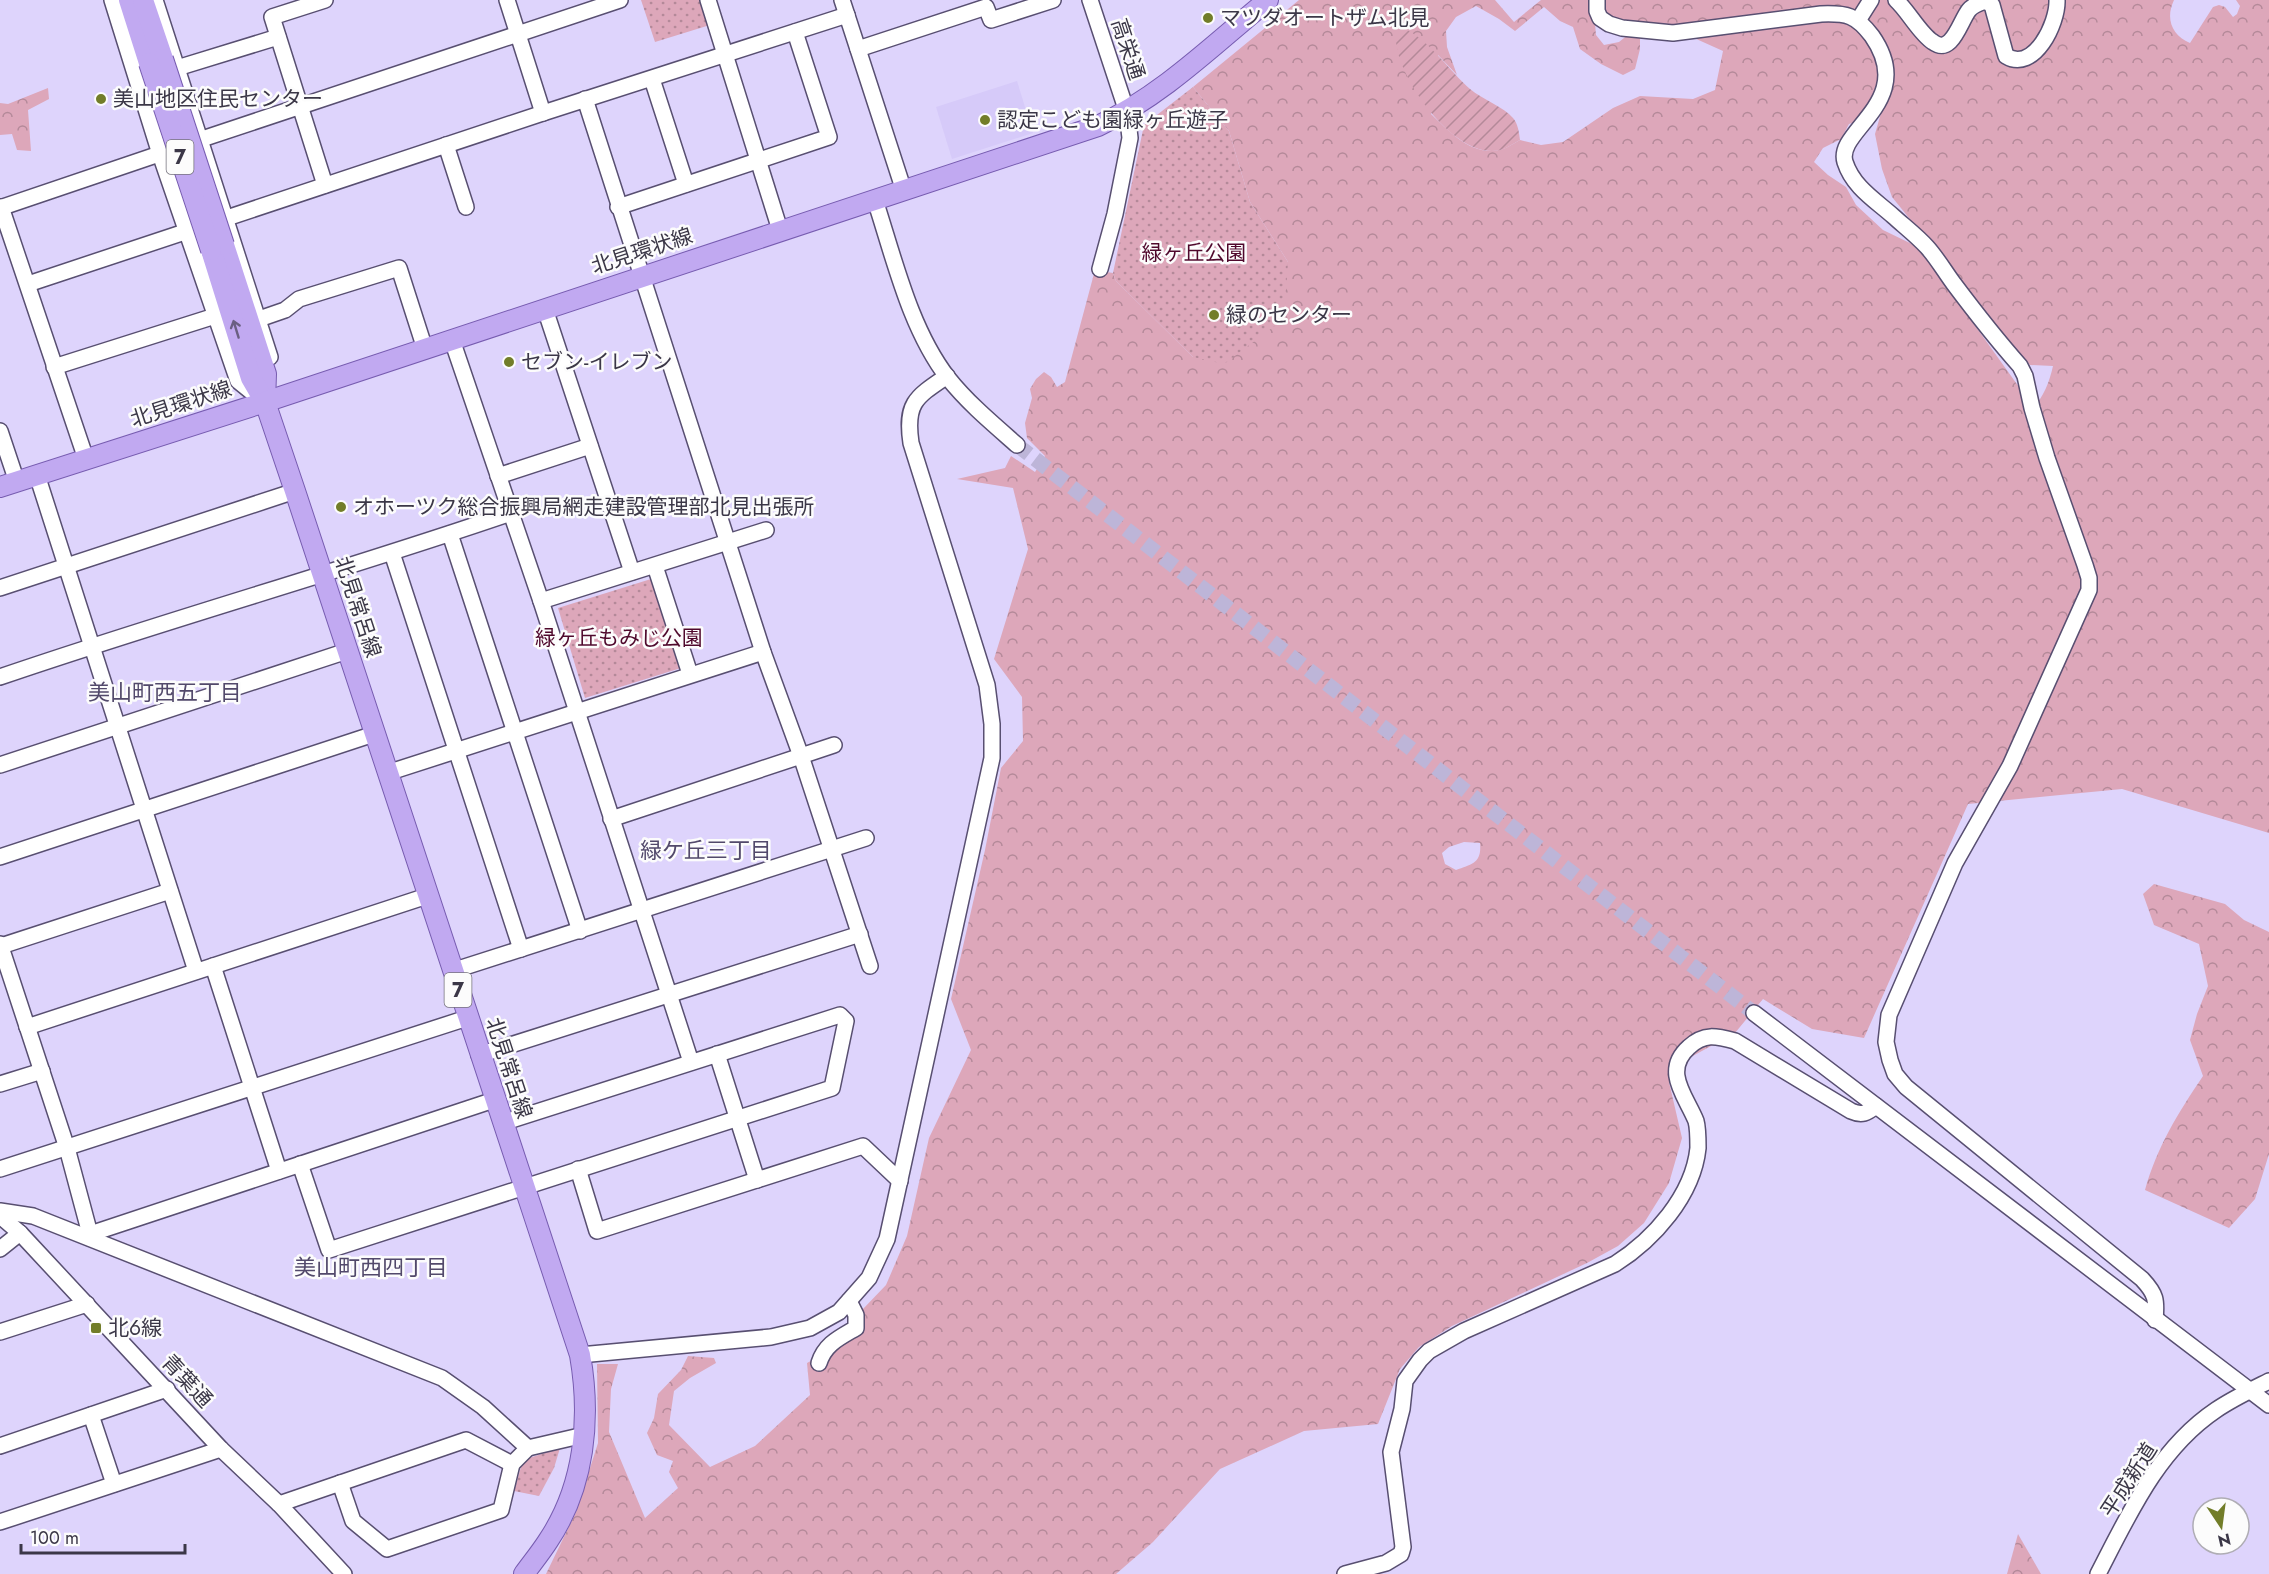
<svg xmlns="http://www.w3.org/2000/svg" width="2269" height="1574" font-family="Jost,'Noto Sans JP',sans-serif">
	<defs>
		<pattern id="forest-crowns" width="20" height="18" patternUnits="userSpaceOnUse" patternTransform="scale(1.5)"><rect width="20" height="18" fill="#dda7ba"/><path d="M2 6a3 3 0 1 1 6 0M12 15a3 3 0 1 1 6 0" fill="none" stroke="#b48999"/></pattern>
		<pattern id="park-dots" width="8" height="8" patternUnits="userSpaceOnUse" patternTransform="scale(1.5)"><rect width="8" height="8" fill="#dda7ba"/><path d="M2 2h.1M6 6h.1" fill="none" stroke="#b48999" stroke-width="1.8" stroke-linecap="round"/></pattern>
		<pattern id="garden-furrows" width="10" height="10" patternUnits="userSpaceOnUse" patternTransform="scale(1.5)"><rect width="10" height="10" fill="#dda7ba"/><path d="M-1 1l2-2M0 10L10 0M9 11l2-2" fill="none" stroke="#b48999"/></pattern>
	</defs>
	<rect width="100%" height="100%" fill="#ded4fc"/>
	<path fill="#d6caf9" d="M1017 81 1033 133 952 159 936 107Z"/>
	<g fill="url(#forest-crowns)" fill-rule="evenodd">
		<path d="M1299 0H1495L1514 22 1541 0H1593L1596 35 1604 45 1619 42 1629 34 1607 15 1604 0H2174C2165 19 2172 35 2190 43L2213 7 2219 5 2225 7 2233 17 2237 14 2240 6 2236 0H2269V833L2122 789 1968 804 1864 1038 1812 1029 1763 999 1735 1033 1689 1058 1669 1082 1682 1138 1669 1183 1644 1223 1618 1246 1587 1263 1452 1326 1419 1347 1400 1369 1378 1424 1304 1431 1220 1469 1153 1542 1116 1574H546L576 1512 598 1443 597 1364H618L611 1389 609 1432 645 1518 678 1488 669 1472 673 1461 657 1455 647 1433 654 1418 658 1394 681 1370 688 1356 714 1358 716 1363 690 1378 674 1391 669 1425 710 1467 755 1446 810 1395 807 1363 860 1334 863 1309 886 1285 907 1236 929 1138 971 1050 951 999 985 850 1001 768 1023 741 1022 697 994 659 1028 549 1013 488 957 479 1005 468 1011 456 1035 472 1045 456 1027 438 1025 423 1032 398 1030 389 1036 379 1044 372 1051 377 1057 387 1065 382 1095 270 1113 273 1116 281 1193 357 1288 262 1250 202 1229 131 1193 87ZM1476 6 1499 19 1515 31 1544 7 1560 21 1573 27 1580 49 1601 64 1623 75 1635 69 1640 49V38L1655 37 1674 29 1723 51 1715 90 1693 99 1640 96 1613 108 1563 142 1541 145 1520 140C1514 143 1506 149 1499 150 1471 156 1449 131 1431 114L1438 55 1457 75 1447 47 1446 31 1456 17ZM1881 113 1875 134 1882 169 1892 197 2012 345 2030 365 2053 366C2049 383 2043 400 2029 411L2019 387 1923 253 1914 245 1883 230 1856 205 1846 187 1828 175 1814 162 1823 148 1841 139 1849 124ZM1464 842 1480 843C1482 863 1472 864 1456 870L1445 864 1442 853 1449 847Z"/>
		<path d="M48 88 49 99 28 110 31 151 17 150 12 134 0 135V103L8 104Z"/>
		<path d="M2154 884 2225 904 2244 920 2269 932V1154L2255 1199 2229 1228 2145 1190C2157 1147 2178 1113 2203 1076L2190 1040 2197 1014 2208 986 2199 944 2154 925 2143 894Z"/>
		<path d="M2018 1534 2041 1574H2007Z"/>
	</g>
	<g fill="url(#park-dots)">
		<path d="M641 0H702L710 25 655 42Z"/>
		<path d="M1193 87 1229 131 1250 202 1288 262 1284 319 1224 364 1193 357 1116 281 1113 273 1144 125Z"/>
		<path d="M651 579 681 668 585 698 558 608Z"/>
		<path d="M560 1448 554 1468 539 1496 514 1491 523 1460Z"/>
	</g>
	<path fill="url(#garden-furrows)" d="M1397 27C1421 29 1452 74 1470 89 1482 99 1504 107 1513 118 1518 124 1519 132 1520 140 1514 143 1506 149 1500 150 1456 161 1398 79 1396 41 1396 37 1397 32 1397 27Z"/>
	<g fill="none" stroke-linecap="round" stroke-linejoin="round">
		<path stroke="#bdb5d8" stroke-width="15" stroke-dasharray="15 8" stroke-linecap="butt" d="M1017 445 1754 1013"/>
		<g stroke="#584f71" stroke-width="18">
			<g id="minor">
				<path d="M112 0 160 154 238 381 259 398"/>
				<path d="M155 0 270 357"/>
				<path d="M325 0 272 17 325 185"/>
				<path d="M507 0 543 113"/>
				<path d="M708 0 780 230"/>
				<path d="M842 0 904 191"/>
				<path d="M1090 0 1127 112 1130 138 1115 214 1100 269"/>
				<path d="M1597 0V11L1600 18 1609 24 1622 28 1673 33 1821 14C1847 13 1856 15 1872 36 1918 102 1835 130 1845 162 1853 187 1875 200 1893 216 1904 226 1917 236 1927 247 1937 258 1945 272 1954 284 1975 312 1997 340 2020 366L2025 376 2032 408 2047 458 2085 565 2089 578V590L2010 766 1955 863 1889 1015 1886 1042 1890 1060 1895 1074 1906 1087 2142 1279C2156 1294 2157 1300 2155 1320"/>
				<path d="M1896 0C1909 12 1920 34 1933 42 1952 56 1960 21 1969 10 1973 5 1980 3 1985 1L1992 5 2006 56C2034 73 2058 23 2057 0"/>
				<path d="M1859 19 1871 0"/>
				<path d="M858 49 986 7 991 20 1053 0"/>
				<path d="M177 68 278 37"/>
				<path d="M652 79 686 184"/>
				<path d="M585 99 763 652 801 756 870 966"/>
				<path d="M193 142 620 0"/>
				<path d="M446 145 466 207"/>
				<path d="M875 200C894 258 910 329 948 378 968 403 992 423 1017 445"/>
				<path d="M1 207 86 459"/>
				<path d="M618 207 829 137 795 32"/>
				<path d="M0 208 168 151"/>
				<path d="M28 284 543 113 847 15"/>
				<path d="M545 309 632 572"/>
				<path d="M259 319 285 310 299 299 399 268 425 349"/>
				<path d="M452 340 541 601 691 1062"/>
				<path d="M54 367 215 316"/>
				<path d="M0 431 17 482"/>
				<path d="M37 475 196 971"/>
				<path d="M498 476 590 446"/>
				<path d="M450 534 580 931"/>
				<path d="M392 553 521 949"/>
				<path d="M655 566 690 674"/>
				<path d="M0 588 295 491"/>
				<path d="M541 601 766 530"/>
				<path d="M0 677C169 619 342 571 511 513"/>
				<path d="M0 765 347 651"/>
				<path d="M387 773 763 652"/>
				<path d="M611 819 834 745"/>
				<path d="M0 857 374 734"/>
				<path d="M0 944 67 1148 90 1234V1238"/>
				<path d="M1 946 170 891"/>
				<path d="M213 966 279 1171"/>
				<path d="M452 971 866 838"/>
				<path d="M1754 1013 2269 1405"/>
				<path d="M27 1027 427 896"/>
				<path d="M717 1054 757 1180"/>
				<path d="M479 1055 860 934"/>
				<path d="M0 1084 42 1071"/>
				<path d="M300 1164 329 1250 832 1088 846 1021 840 1015 502 1123"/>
				<path d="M0 1169 467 1018"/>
				<path d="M578 1169 597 1231 863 1146 900 1181"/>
				<path d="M0 1211 33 1216 442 1378 483 1407 528 1448 584 1435"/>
				<path d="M0 1216 20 1233 221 1449 279 1504 344 1574"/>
				<path d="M90 1234 494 1100"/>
				<path d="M0 1249 20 1233"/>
				<path d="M0 1332 87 1304"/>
				<path d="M580 1355 771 1337 810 1328 839 1312 869 1278 887 1239 992 758V724L987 685 911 443C905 403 916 397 947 376"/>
				<path d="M819 1363C825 1344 839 1338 856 1328V1315L849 1301"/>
				<path d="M91 1415 114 1484"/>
				<path d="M0 1446 167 1389"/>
				<path d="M340 1483 353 1521 387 1549 501 1510 512 1464 528 1448"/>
				<path d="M279 1504 466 1440 512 1464"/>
				<path d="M0 1522 221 1449"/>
				<path d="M1345 1574 1386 1563 1401 1554 1403 1547 1391 1452 1402 1409 1405 1381 1420 1360 1429 1351 1464 1331 1615 1264C1653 1240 1693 1196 1698 1148 1698 1141 1698 1128 1696 1121 1686 1096 1662 1071 1689 1047 1704 1033 1716 1036 1735 1041L1851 1111C1862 1116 1867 1113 1876 1106"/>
				<path d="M2098 1574C2129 1514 2158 1449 2216 1410 2232 1399 2251 1390 2269 1381"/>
			</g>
		</g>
		<g stroke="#775cb0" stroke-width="22">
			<g id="major">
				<path d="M129 0 149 63"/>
				<path d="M143 0 163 59"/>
				<path d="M224 245 266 374 265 402"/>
				<path d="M211 250 251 378 265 402 295 491 580 1355C591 1418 585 1486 548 1541 541 1552 532 1563 524 1574"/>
				<path d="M0 487 265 402 1098 126C1163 95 1213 45 1268 0"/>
			</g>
		</g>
		<use href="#minor" stroke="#fff" stroke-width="15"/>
		<use href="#major" stroke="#c1a9f1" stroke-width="20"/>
		<g stroke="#775cb0" stroke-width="22" stroke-linecap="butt">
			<g id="major-bridge">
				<path d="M163 59 224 245"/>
				<path d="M149 63 211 250"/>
			</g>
		</g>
		<use href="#major-bridge" stroke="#c1a9f1" stroke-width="20"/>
	</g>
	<defs><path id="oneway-shaft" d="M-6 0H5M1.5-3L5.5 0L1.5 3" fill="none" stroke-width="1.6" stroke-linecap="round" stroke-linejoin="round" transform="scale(1.5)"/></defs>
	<use stroke="#6a5f82" href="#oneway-shaft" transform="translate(236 329) rotate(-107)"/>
	<g fill="#727d29" stroke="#fcfcfc" stroke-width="2">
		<circle cx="1208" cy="18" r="6"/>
		<circle cx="101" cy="99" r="6"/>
		<circle cx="985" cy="120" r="6"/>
		<circle cx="1214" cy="315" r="6"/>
		<circle cx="509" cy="362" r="6"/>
		<circle cx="341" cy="507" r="6"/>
		<rect x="90" y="1322" width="12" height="12" rx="3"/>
	</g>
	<g text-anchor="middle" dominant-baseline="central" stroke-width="5" stroke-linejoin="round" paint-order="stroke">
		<g fill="#fcfcfc" stroke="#75727d" stroke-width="1.5">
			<rect x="166.5" y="140" width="27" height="34" rx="4.5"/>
			<rect x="444.5" y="973" width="27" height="34" rx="4.5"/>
		</g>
		<g font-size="20" font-weight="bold" fill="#3b3747">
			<text x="180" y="157">7</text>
			<text x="458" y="990">7</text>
		</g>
		<g font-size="21" fill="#3b3747" stroke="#fcfcfc" text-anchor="start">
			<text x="1220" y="18">マツダオートザム北見</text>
			<text x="113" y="99">美山地区住民センター</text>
			<text x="997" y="120">認定こども園緑ヶ丘遊子</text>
			<text x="1226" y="315">緑のセンター</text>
			<text x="521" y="362">セブン-イレブン</text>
			<text x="353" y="507">オホーツク総合振興局網走建設管理部北見出張所</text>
			<text x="108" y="1328">北6線</text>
		</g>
		<g font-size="21" fill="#3b3747" stroke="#fcfcfc">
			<text transform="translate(1128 49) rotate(72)">高栄通</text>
			<text transform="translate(642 251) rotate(-18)">北見環状線</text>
			<text transform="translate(181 404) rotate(-18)">北見環状線</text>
			<text transform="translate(358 607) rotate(72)">北見常呂線</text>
			<text transform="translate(509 1068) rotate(72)">北見常呂線</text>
			<text transform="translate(187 1381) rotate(47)">青葉通</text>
			<text transform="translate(2129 1480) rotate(-57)">平成新道</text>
		</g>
		<g font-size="21" fill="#4f082c" stroke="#fcfcfc">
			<text x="1194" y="253">緑ヶ丘公園</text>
			<text x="619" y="638">緑ヶ丘もみじ公園</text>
		</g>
		<g font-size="22" fill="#52496b" stroke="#fcfcfc">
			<text x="165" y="692">美山町西五丁目</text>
			<text x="706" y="850">緑ケ丘三丁目</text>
			<text x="371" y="1267">美山町西四丁目</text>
		</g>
	</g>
	<g transform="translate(2221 1526) rotate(167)"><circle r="28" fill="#fcfcfc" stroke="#afadb4" stroke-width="1.5"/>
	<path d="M0-4.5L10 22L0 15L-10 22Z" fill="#727d29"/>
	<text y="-9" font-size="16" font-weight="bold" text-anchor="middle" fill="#3b3747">N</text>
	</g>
	<path d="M21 1544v9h164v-9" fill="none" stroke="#3b3747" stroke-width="3"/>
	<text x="30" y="1544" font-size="18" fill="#3b3747" stroke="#fcfcfc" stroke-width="4.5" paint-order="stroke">100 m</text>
</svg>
